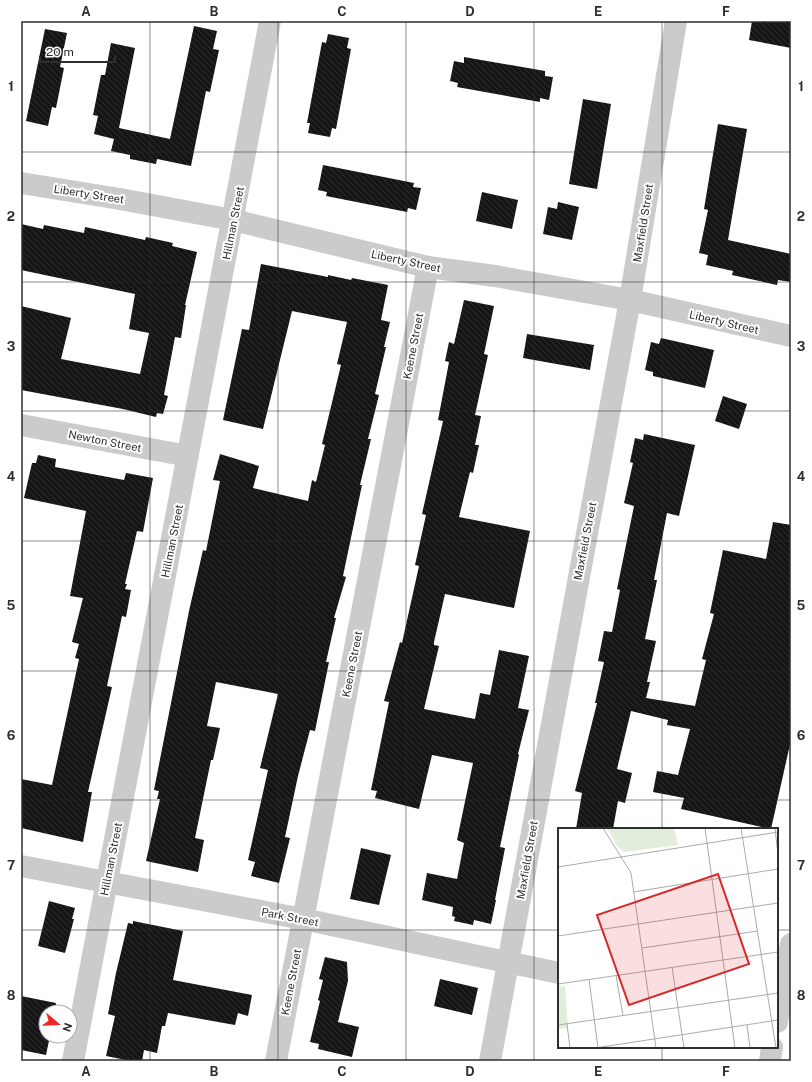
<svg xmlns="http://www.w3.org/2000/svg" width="812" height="1082" font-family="'Public Sans',sans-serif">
	<defs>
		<pattern id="building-back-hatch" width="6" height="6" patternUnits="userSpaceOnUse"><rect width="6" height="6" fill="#151515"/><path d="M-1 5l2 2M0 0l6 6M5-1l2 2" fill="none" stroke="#2f2f2f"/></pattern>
	</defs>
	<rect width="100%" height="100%" fill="#fff"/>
	<g fill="url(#building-back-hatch)">
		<path d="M752 21H791V48L749 40Z"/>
		<path d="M194 26 217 31 213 49 219 50 210 92 206 91 191 166 157 159 156 164 130 159V155L111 151 114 139 94 134 98 116 93 115 101 75H105L111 43 135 48 119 128 170 139Z"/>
		<path d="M45 29 67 33 60 67 64 68 56 108 52 107 48 126 26 121Z"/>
		<path d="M328 34 349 38 347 48 351 49 336 129 332 128 330 137 308 133 310 123H307L322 42 326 43Z"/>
		<path d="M464 57 545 71V76L553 77 549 100 540 98V102L457 87 458 83 450 81 454 61 464 63Z"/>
		<path d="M583 99 611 104 597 189 569 184Z"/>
		<path d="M718 124 747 129 728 240 791 254V282L778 280 777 285 732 275 733 271 706 265 708 255 699 253 708 210 704 209Z"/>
		<path d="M323 165 414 183 413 187 421 188 416 210 408 208 407 212 326 196 327 192 318 190Z"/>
		<path d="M482 192 518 200 512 229 476 221Z"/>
		<path d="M558 202 579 207 572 240 543 234 548 207 557 209Z"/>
		<path d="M21 224 43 229 44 225 84 233 85 227 145 240 146 237 173 243 172 246 197 252 185 305H186L181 338 175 337 164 395 168 396 163 414 157 413 156 417 123 409 21 390V306L71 318 61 359 87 364 140 374 149 333 129 329 135 294 21 270Z"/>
		<path d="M261 264 328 277V275L351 280 352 278 388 285 381 320 390 322 384 347H386L375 394 379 395 368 439H371L360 485H362L343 576 346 577 334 618H336L326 662H329L315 731 310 730 298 776 285 837 290 838 279 883 251 876 255 862 248 860 268 770 260 768 278 694 216 682 207 726 220 728 213 760H211L195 838 204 840 198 872 146 861 160 799H157L159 791 154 790 189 611 203 550 206 551 220 481 213 480 220 454 259 466 253 488 308 501 312 480 316 482 325 445 322 444 341 365 337 364 347 322 292 311 263 429 223 420 242 329 249 330Z"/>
		<path d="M464 300 494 306 484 354 488 355 475 415 481 416 475 445H479L473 473 470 472 459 517 530 531 514 608 445 594 434 642V645L439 646 424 709 475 719 480 693 490 695 499 650 529 656 518 708 529 710 518 754 519 755 500 847 505 848 495 900H496L491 924 474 920 473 925 454 921 455 917 452 916 453 907 422 900 427 873 457 879 464 843 457 840 473 763 432 755 419 809 375 798 377 791 371 790 389 702 384 701 400 642 402 643 419 566 415 565 426 515 422 514 443 421 438 420 449 362 445 361 449 342 454 344Z"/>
		<path d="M527 334 594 345 590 370 523 358Z"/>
		<path d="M661 338 714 350 705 388 653 376V372L645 370 651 342 659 344Z"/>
		<path d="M723 396 747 404 739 429 715 421Z"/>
		<path d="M644 434 695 445 679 516 667 513 654 580H657L645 639 656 641 647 682H650L646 698 695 706 706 660 702 659 714 614 710 613 723 550 766 559 773 522 791 525V740L771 829 681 809 684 798 653 792 657 771 678 775 690 729 667 725 668 720 631 711 617 769 632 773 625 803 618 801 613 829H576L582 793 575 791 597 703H595L604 662 598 661 604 631 612 632 620 590 617 589 634 506 624 503 633 463 630 462 635 438 643 440Z"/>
		<path d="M38 455 56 459 55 467 124 480 126 473 153 478 143 532 137 531 125 584H127L125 589 131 590 126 617 122 616 107 686 112 687 88 792H92L83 842 21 828V779L52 785 79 659 75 658 79 644 72 642 83 598 70 596 86 511 24 498 32 463H36Z"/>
		<path d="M361 848 391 855 379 905 350 899Z"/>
		<path d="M49 901 75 908 72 919H74L65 953 38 946Z"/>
		<path d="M133 921 183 931 173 980 252 995 248 1016 238 1013 235 1025 168 1013 165 1026H162L157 1053 144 1050 142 1061H131L106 1056 115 1016 108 1014 116 973 128 923 133 924Z"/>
		<path d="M325 957 347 962 348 981 338 1022 359 1027 352 1057 318 1049 319 1044 310 1042 320 1001 318 1000 323 980 319 979Z"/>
		<path d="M440 979 478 988 472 1015 434 1006Z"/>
		<path d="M21 996 56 1003 55 1012H46V1036H50L46 1055 21 1050Z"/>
	</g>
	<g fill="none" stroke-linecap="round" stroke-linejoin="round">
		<g stroke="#cbcbcb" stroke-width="22">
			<path d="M21 183 120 199 233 220 428 267 495 276 630 300 791 336"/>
			<path d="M21 425 188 456"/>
			<path d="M21 866 303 919 559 973"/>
			<path d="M777 1022 791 944"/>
			<path d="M73 1061 270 21"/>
			<path d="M276 1061 428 267"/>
			<path d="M490 1061 630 300 676 21"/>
			<path d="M770 1061 772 1047"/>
		</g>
	</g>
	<path fill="none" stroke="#2e2e2e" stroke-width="1" stroke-opacity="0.55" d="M150 21V1061M278 21V1061M406 21V1061M534 21V1061M662 21V829M21 152H791M21 282H791M21 411H791M21 541H791M21 671H791M21 800H791M21 930H559M777 930H791M662 1047V1061"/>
	<g text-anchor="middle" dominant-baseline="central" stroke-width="4" stroke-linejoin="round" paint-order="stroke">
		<g font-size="11" fill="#2e2e2e" stroke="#fff">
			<text transform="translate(89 194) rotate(9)">Liberty Street</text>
			<text transform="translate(233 223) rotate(-79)">Hillman Street</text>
			<text transform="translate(643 223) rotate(-81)">Maxfield Street</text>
			<text transform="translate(406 261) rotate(12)">Liberty Street</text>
			<text transform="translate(724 322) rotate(13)">Liberty Street</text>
			<text transform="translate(413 346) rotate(-79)">Keene Street</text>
			<text transform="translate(105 441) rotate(11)">Newton Street</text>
			<text transform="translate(172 541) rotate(-79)">Hillman Street</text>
			<text transform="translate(585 541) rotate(-79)">Maxfield Street</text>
			<text transform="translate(352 664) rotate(-79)">Keene Street</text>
			<text transform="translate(111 859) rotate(-79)">Hillman Street</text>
			<text transform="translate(527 860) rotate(-80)">Maxfield Street</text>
			<text transform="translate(290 917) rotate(11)">Park Street</text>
			<text transform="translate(291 982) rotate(-79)">Keene Street</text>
		</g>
	</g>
	<g transform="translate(558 828)">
		<rect width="220" height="220" fill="#fff"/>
		<path d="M49 0H116L120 17 66 24 59 18Z" fill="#e3eddb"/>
		<path d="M7 158 10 200 0 201V159Z" fill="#e3eddb"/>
		<path fill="none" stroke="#ababab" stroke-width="1" d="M45 0 73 45 98 220M147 0 177 220M183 0 218 220M217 0 220 27M0 39 220 4M75 64 220 41M0 108 220 75M84 120 200 103M114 139 126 220M58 147 65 188M31 151 40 220M0 156 220 124M9 196 12 220M0 197 220 165M189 197 192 220M37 220 220 192"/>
		<path fill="#d62828" fill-opacity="0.15" stroke="#d62828" stroke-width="2" d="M160 46 191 136 71 177 39 87Z"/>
		<rect width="220" height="220" fill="none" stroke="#2e2e2e" stroke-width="2"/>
	</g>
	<rect width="812" height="1082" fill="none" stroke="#ffffff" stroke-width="44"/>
	<g transform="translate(58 1024) rotate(109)"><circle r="19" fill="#ffffff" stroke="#ababab"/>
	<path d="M0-3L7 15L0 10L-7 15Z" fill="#f12425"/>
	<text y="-6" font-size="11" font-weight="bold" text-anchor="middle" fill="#2e2e2e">N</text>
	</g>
	<path d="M40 56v6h75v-6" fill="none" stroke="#2e2e2e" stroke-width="2"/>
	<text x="46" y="56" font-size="12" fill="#2e2e2e" stroke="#ffffff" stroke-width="3" paint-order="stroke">20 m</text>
	<rect x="22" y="22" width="768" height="1038" fill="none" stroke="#2e2e2e" stroke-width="1.5"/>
	<g font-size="13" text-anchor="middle" font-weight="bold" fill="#2e2e2e">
		<text x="86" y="16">A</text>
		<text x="214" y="16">B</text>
		<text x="342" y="16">C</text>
		<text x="470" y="16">D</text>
		<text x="598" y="16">E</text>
		<text x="726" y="16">F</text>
		<text x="11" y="91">1</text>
		<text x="801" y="91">1</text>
		<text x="11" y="221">2</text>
		<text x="801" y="221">2</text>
		<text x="11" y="351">3</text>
		<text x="801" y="351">3</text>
		<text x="11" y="481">4</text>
		<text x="801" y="481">4</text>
		<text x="11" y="610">5</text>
		<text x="801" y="610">5</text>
		<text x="11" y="740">6</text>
		<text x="801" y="740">6</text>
		<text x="11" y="870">7</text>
		<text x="801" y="870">7</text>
		<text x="11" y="1000">8</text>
		<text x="801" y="1000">8</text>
		<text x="86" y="1076">A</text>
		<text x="214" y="1076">B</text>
		<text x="342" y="1076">C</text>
		<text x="470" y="1076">D</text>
		<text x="598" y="1076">E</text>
		<text x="726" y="1076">F</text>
	</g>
</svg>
